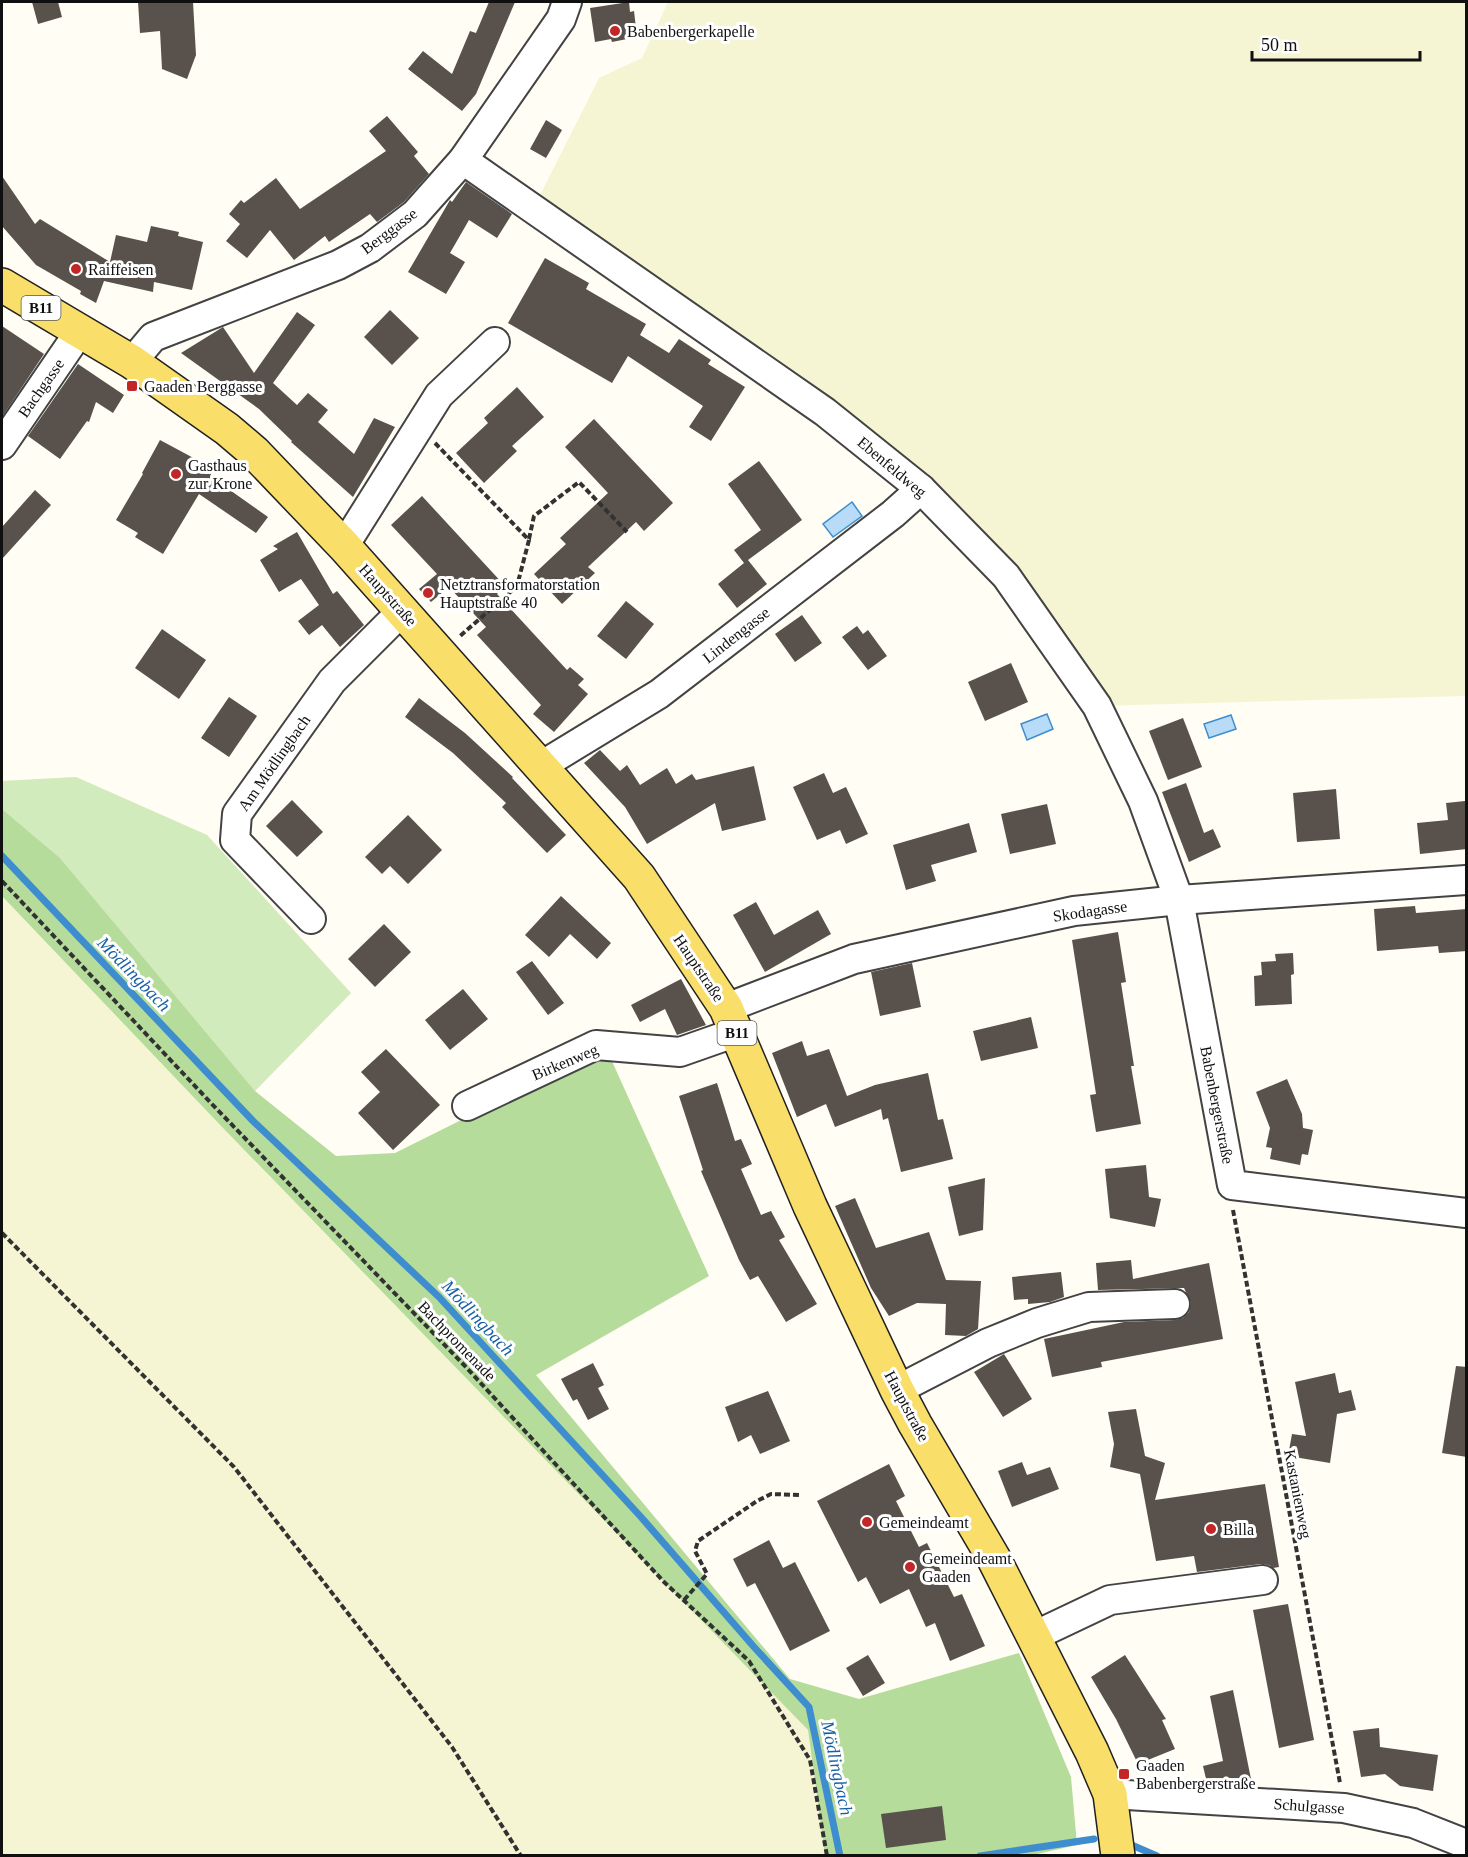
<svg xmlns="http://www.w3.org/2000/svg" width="1468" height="1857" font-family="Georgia,serif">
	<rect width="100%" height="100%" fill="#fffdf4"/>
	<g fill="#f6f5d3">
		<path d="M668 2H1466V696L1097 706 921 489 533 209 599 78 642 58Z"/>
		<path d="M76 777 207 835 351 993 255 1091 225 1129 808 1730 825 1855 2 1856V781Z"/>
	</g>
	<path fill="#d2ebbc" d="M76 777 207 835 351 993 255 1091 60 858 2 809V781Z"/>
	<path fill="#b5dc9b" d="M2 809 60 858 255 1091 336 1156 395 1153 606 1048 709 1276 536 1375 790 1679 859 1699 1019 1653 1071 1777 1077 1845 1028 1856 825 1855 808 1730 224 1129 2 896Z"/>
	<g fill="#b8dcf7" stroke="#3e8dcf" stroke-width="1.5">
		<path d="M852 502 862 516 833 537 823 524Z"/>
		<path d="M1047 714 1053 729 1027 740 1021 724Z"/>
		<path d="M1231 715 1236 729 1209 738 1204 724Z"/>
	</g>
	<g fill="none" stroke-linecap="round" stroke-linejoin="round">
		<g stroke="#3e8dcf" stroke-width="7">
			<path d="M2 856 253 1121 439 1297 641 1517 754 1647 809 1707 840 1856"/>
			<path d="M1134 1846 1157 1856"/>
			<path d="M980 1856 1094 1839"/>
		</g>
	</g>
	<g fill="#59524c">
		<path d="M32 2H58L62 17 38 24Z"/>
		<path d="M138 2H162V3L193 2 196 55 187 79 162 69 160 31 140 33Z"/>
		<path d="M489 2H515L476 94 462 111 408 69 423 51 452 74 470 31 476 33Z"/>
		<path d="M629 2 630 12 634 11 637 37 612 42 611 39 595 42 590 8Z"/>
		<path d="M387 116 418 152 414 156 429 174 404 202 377 222 370 214 329 242 325 236 294 260 270 230 247 258 226 241 240 224 229 214 241 200 244 203 276 178 300 209 386 151 369 131Z"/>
		<path d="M546 120 562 130 546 158 530 149Z"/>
		<path d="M2 176 35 224 40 219 110 262 116 235 147 242 151 226 179 232 178 236 203 242 192 290 154 282 153 292 104 281 96 303 80 294 81 291 36 265 2 226Z"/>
		<path d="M466 182 512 214 497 238 469 220 450 253 465 262 446 294 408 272 450 200 452 202Z"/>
		<path d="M545 258 589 283 586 289 646 324 640 335 669 353 679 339 711 360 708 364 745 387 711 441 689 427 703 406 628 356 612 383 508 323Z"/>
		<path d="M390 310 419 338 392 365 364 337Z"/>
		<path d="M297 312 315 325 273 383 297 405 308 393 328 410 318 422 354 454 374 418 395 427 353 497 291 442 292 441 259 409 181 353 223 327 254 373Z"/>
		<path d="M2 326 44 354 2 417Z"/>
		<path d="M78 364 124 395 113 413 96 402 89 422 87 421 60 459 28 436Z"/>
		<path d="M517 387 544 417 512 446 517 451 484 483 456 453 488 423 484 418Z"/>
		<path d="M594 419 673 503 644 531 636 522 588 567 595 573 562 604 534 574 566 544 560 538 608 493 565 447Z"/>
		<path d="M160 440 214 469 210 476 268 517 256 533 199 494 163 554 135 537 138 533 116 520 143 474 142 473Z"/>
		<path d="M759 461 802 520 748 560 767 584 737 608 718 584 744 563 734 550 761 530 728 484Z"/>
		<path d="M35 490 51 505 2 559V527Z"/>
		<path d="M422 496 505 586 497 594 567 670 570 667 584 679 578 685 588 694 554 732 533 714 541 705 477 635 486 627 449 587 431 602 419 589 437 574 391 525Z"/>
		<path d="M297 532 333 594 337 591 364 625 340 647 322 625 309 635 298 621 319 605 301 579 279 592 260 560 278 549 273 546Z"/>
		<path d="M626 601 654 624 626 659 597 636Z"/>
		<path d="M802 615 822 643 795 662 775 634Z"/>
		<path d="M857 626 863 634 868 630 887 656 868 670 842 637Z"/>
		<path d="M162 629 206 660 179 699 135 668Z"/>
		<path d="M1011 663 1028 702 985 721 968 682Z"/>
		<path d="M229 697 257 716 229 757 201 738Z"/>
		<path d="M419 698 465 733 513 777 512 778 566 835 547 853 502 807 506 803 453 753 405 717Z"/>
		<path d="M1183 718 1202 767 1168 780 1149 731Z"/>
		<path d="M600 750 620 771 627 765 640 785 667 768 676 784 692 774 696 780 754 766 766 820 722 831 715 803 647 844 625 807 584 763Z"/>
		<path d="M824 773 833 793 846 787 868 834 846 844 840 830 817 840 793 787Z"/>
		<path d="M1186 783 1204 833 1213 829 1221 847 1189 862 1162 792Z"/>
		<path d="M1336 789 1340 839 1297 842 1293 793Z"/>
		<path d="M292 800 323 832 297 857 266 826Z"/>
		<path d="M1465 801 1467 849 1420 854 1417 823 1448 820 1446 803Z"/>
		<path d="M1047 804 1056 844 1010 854 1001 814Z"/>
		<path d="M408 815 442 850 408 884 390 866 382 874 365 857Z"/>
		<path d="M969 823 977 852 931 865 936 881 906 890 893 845Z"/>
		<path d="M561 896 611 943 597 959 570 934 549 957 525 935Z"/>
		<path d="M756 902 774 935 818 910 831 934 765 972 733 915Z"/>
		<path d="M1415 906 1416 913 1467 909V951L1439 953 1438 946 1377 951 1374 909Z"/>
		<path d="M384 924 411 952 375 987 348 959Z"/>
		<path d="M1118 932 1126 982 1121 983 1134 1066H1131L1141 1124 1096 1132 1090 1095 1096 1094 1072 940Z"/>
		<path d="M1293 953 1294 974 1291 975 1292 1004 1255 1006 1254 976 1262 975 1261 962 1276 961 1275 954Z"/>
		<path d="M532 961 564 1003 548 1015 516 972Z"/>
		<path d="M912 963 921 1007 880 1016 871 972Z"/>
		<path d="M681 979 706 1025 677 1035 665 1009 640 1022 631 1005Z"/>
		<path d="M463 989 488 1019 450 1050 425 1020Z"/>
		<path d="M1031 1017 1038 1048 981 1061 973 1031Z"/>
		<path d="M802 1041 807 1056 829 1049 847 1096 875 1085 928 1073 938 1120 943 1119 953 1159 901 1172 888 1118 883 1120 881 1109 835 1127 826 1104 797 1117 772 1053Z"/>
		<path d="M386 1049 440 1105 393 1150 358 1113 380 1092 361 1072Z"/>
		<path d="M1287 1079 1302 1114 1303 1128 1313 1130 1308 1155 1302 1154 1300 1165 1270 1159 1272 1148 1266 1147 1270 1128 1256 1092Z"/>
		<path d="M717 1083 735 1141 741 1139 752 1164 741 1169 761 1215 771 1211 785 1237 779 1240 817 1304 786 1322 758 1276 750 1280 739 1260 701 1171 703 1170 679 1096Z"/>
		<path d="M1146 1165 1149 1197 1161 1199 1155 1227 1110 1218 1105 1169Z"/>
		<path d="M985 1178 983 1230 959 1236 948 1187Z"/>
		<path d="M855 1198 876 1248 929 1232 946 1280 981 1281 978 1329 966 1336 945 1335 946 1304 917 1303 889 1316 871 1288 835 1206Z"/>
		<path d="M1131 1260 1133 1279 1209 1263 1223 1339 1101 1362 1102 1367 1052 1377 1044 1339 1124 1322 1176 1320 1183 1318 1189 1312 1191 1303 1184 1288 1098 1290 1096 1263Z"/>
		<path d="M1061 1272 1064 1297 1050 1302 1028 1304V1299L1014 1300 1012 1277Z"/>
		<path d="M1004 1354 1032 1399 1003 1417 974 1372Z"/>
		<path d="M593 1363 604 1385 598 1388 609 1409 588 1420 577 1399 573 1401 561 1379Z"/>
		<path d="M1456 1366 1467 1367V1457L1442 1453Z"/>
		<path d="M1335 1373 1339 1393 1351 1390 1356 1410 1337 1414 1330 1463 1288 1456 1292 1434 1306 1436 1295 1382Z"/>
		<path d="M768 1391 790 1441 760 1454 751 1435 738 1442 725 1407Z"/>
		<path d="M1136 1409 1145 1456 1165 1463 1155 1500 1265 1484 1279 1567 1273 1568 1269 1565 1261 1564 1197 1572 1194 1556 1156 1561 1140 1474 1110 1467 1114 1444 1108 1412Z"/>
		<path d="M1022 1462 1027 1475 1050 1467 1059 1489 1012 1507 998 1471Z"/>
		<path d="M889 1464 905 1496 896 1501 919 1547 927 1543 954 1597 962 1594 985 1646 950 1661 935 1623 926 1627 909 1589 880 1604 866 1577 858 1582 817 1501Z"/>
		<path d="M769 1540 783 1568 795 1562 830 1631 790 1651 755 1583 747 1587 733 1559Z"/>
		<path d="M1288 1604 1314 1740 1279 1748 1253 1610Z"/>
		<path d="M868 1655 885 1683 863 1696 846 1668Z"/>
		<path d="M1125 1655 1166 1719 1162 1720 1175 1749 1138 1764 1116 1719 1091 1677Z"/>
		<path d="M1233 1690 1251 1779 1226 1784 1207 1783 1203 1766 1223 1761 1210 1696Z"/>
		<path d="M1379 1728 1380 1747 1438 1755 1433 1791 1400 1786 1385 1774 1361 1777 1353 1731Z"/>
		<path d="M942 1806 946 1840 886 1848 881 1814Z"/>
	</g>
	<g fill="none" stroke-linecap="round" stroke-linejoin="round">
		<g stroke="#434343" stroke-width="32">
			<g id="minor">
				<path d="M463 160 825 412 921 489 1006 576 1097 706 1143 801 1179 900 1232 1185 1466 1213"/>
				<path d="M132 362 153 337 338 265 370 248 415 214 463 160 561 19 567 2"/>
				<path d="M2 445 80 331"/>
				<path d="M344 546 439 395 495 342"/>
				<path d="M541 766 659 694 893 514 921 489"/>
				<path d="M311 919 235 840 237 814 332 681 402 611"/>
				<path d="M726 1008 854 959 1074 911 1179 900 1466 880"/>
				<path d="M467 1106 596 1045 680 1052 737 1032"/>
				<path d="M897 1390 988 1343 1037 1323 1089 1307 1175 1304"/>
				<path d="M1032 1637 1110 1600 1263 1580"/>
				<path d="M1110 1794 1344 1808 1413 1823 1466 1844"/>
			</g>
		</g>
		<g stroke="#212121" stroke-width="36">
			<path id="major" d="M2 285 132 362 227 429 254 452 344 546 639 877 726 1008 810 1206 897 1390 915 1424 993 1557 1092 1752 1110 1794 1118 1856"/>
		</g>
		<g stroke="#323232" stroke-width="4" stroke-dasharray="6 3" stroke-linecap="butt">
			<path d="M435 443 529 540 517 586 459 637"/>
			<path d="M529 539 534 516 579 482 627 532"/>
			<path d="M2 881 210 1102 465 1366 664 1582 749 1661 810 1760 827 1856"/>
			<path d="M1233 1210 1340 1783"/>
			<path d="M2 1233 234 1467 452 1747 521 1856"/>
			<path d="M684 1600 707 1574 695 1551 698 1541 757 1501 771 1494 800 1495"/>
		</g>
		<use href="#minor" stroke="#fff" stroke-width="28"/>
		<use href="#major" stroke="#f9de69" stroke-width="33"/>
	</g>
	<g fill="#c32626" stroke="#fff" stroke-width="2">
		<circle cx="615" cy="31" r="6"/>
		<circle cx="76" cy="269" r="6"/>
		<rect x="126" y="380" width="12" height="12" rx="3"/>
		<circle cx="176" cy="474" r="6"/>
		<circle cx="428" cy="593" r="6"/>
		<circle cx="867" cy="1522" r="6"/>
		<circle cx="1211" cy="1529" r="6"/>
		<circle cx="910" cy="1567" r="6"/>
		<rect x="1118" y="1768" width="12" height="12" rx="3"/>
	</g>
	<g text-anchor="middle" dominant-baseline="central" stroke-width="6" stroke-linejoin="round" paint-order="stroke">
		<g fill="#fff" stroke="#585858" stroke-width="1.5">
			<rect x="21.5" y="296" width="39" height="24" rx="4.5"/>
			<rect x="717.5" y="1021" width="39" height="24" rx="4.5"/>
		</g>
		<g font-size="15" font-weight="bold" fill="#101010">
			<text x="41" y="308">B11</text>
			<text x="737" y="1033">B11</text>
		</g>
		<g font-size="16" fill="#101010" stroke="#fff" text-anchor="start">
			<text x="627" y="31">Babenbergerkapelle</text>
			<text x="88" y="269">Raiffeisen</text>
			<text x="144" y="386">Gaaden Berggasse</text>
			<text x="188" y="465">Gasthaus<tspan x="188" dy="18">zur Krone</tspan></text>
			<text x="440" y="584">Netztransformatorstation<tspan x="440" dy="18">Hauptstraße 40</tspan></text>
			<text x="879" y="1522">Gemeindeamt</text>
			<text x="1223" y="1529">Billa</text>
			<text x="922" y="1558">Gemeindeamt<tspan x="922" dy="18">Gaaden</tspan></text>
			<text x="1136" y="1765">Gaaden<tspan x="1136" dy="18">Babenbergerstraße</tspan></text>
		</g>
		<g font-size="16" fill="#101010" stroke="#fff">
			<text transform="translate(389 231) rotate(-37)">Berggasse</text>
			<text transform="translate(41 388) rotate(-55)">Bachgasse</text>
			<text transform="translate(892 467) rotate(40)">Ebenfeldweg</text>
			<text transform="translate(388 595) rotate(48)">Hauptstraße</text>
			<text transform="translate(736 635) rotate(-38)">Lindengasse</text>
			<text transform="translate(274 763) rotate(-55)">Am Mödlingbach</text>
			<text transform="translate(1090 911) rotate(-8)">Skodagasse</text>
			<text transform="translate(699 968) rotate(56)">Hauptstraße</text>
			<text transform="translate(565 1062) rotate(-23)">Birkenweg</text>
			<text transform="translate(1217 1105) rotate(79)">Babenbergerstraße</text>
			<text transform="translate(457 1341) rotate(46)">Bachpromenade</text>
			<text transform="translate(907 1406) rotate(62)">Hauptstraße</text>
			<text transform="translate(1298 1494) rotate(79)">Kastanienweg</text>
			<text transform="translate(1309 1806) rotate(4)">Schulgasse</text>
		</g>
		<g font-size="18" font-style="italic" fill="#175fa5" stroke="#fff">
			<text transform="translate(134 974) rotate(46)">Mödlingbach</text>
			<text transform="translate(478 1318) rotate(47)">Mödlingbach</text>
			<text transform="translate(837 1768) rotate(78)">Mödlingbach</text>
		</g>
	</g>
	<rect width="1468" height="1857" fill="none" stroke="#101010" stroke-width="6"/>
	<path d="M1252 51v9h168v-9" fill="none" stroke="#101010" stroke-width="3"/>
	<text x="1261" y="51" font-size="18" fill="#101010" stroke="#ffffff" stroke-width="4.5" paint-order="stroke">50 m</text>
</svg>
